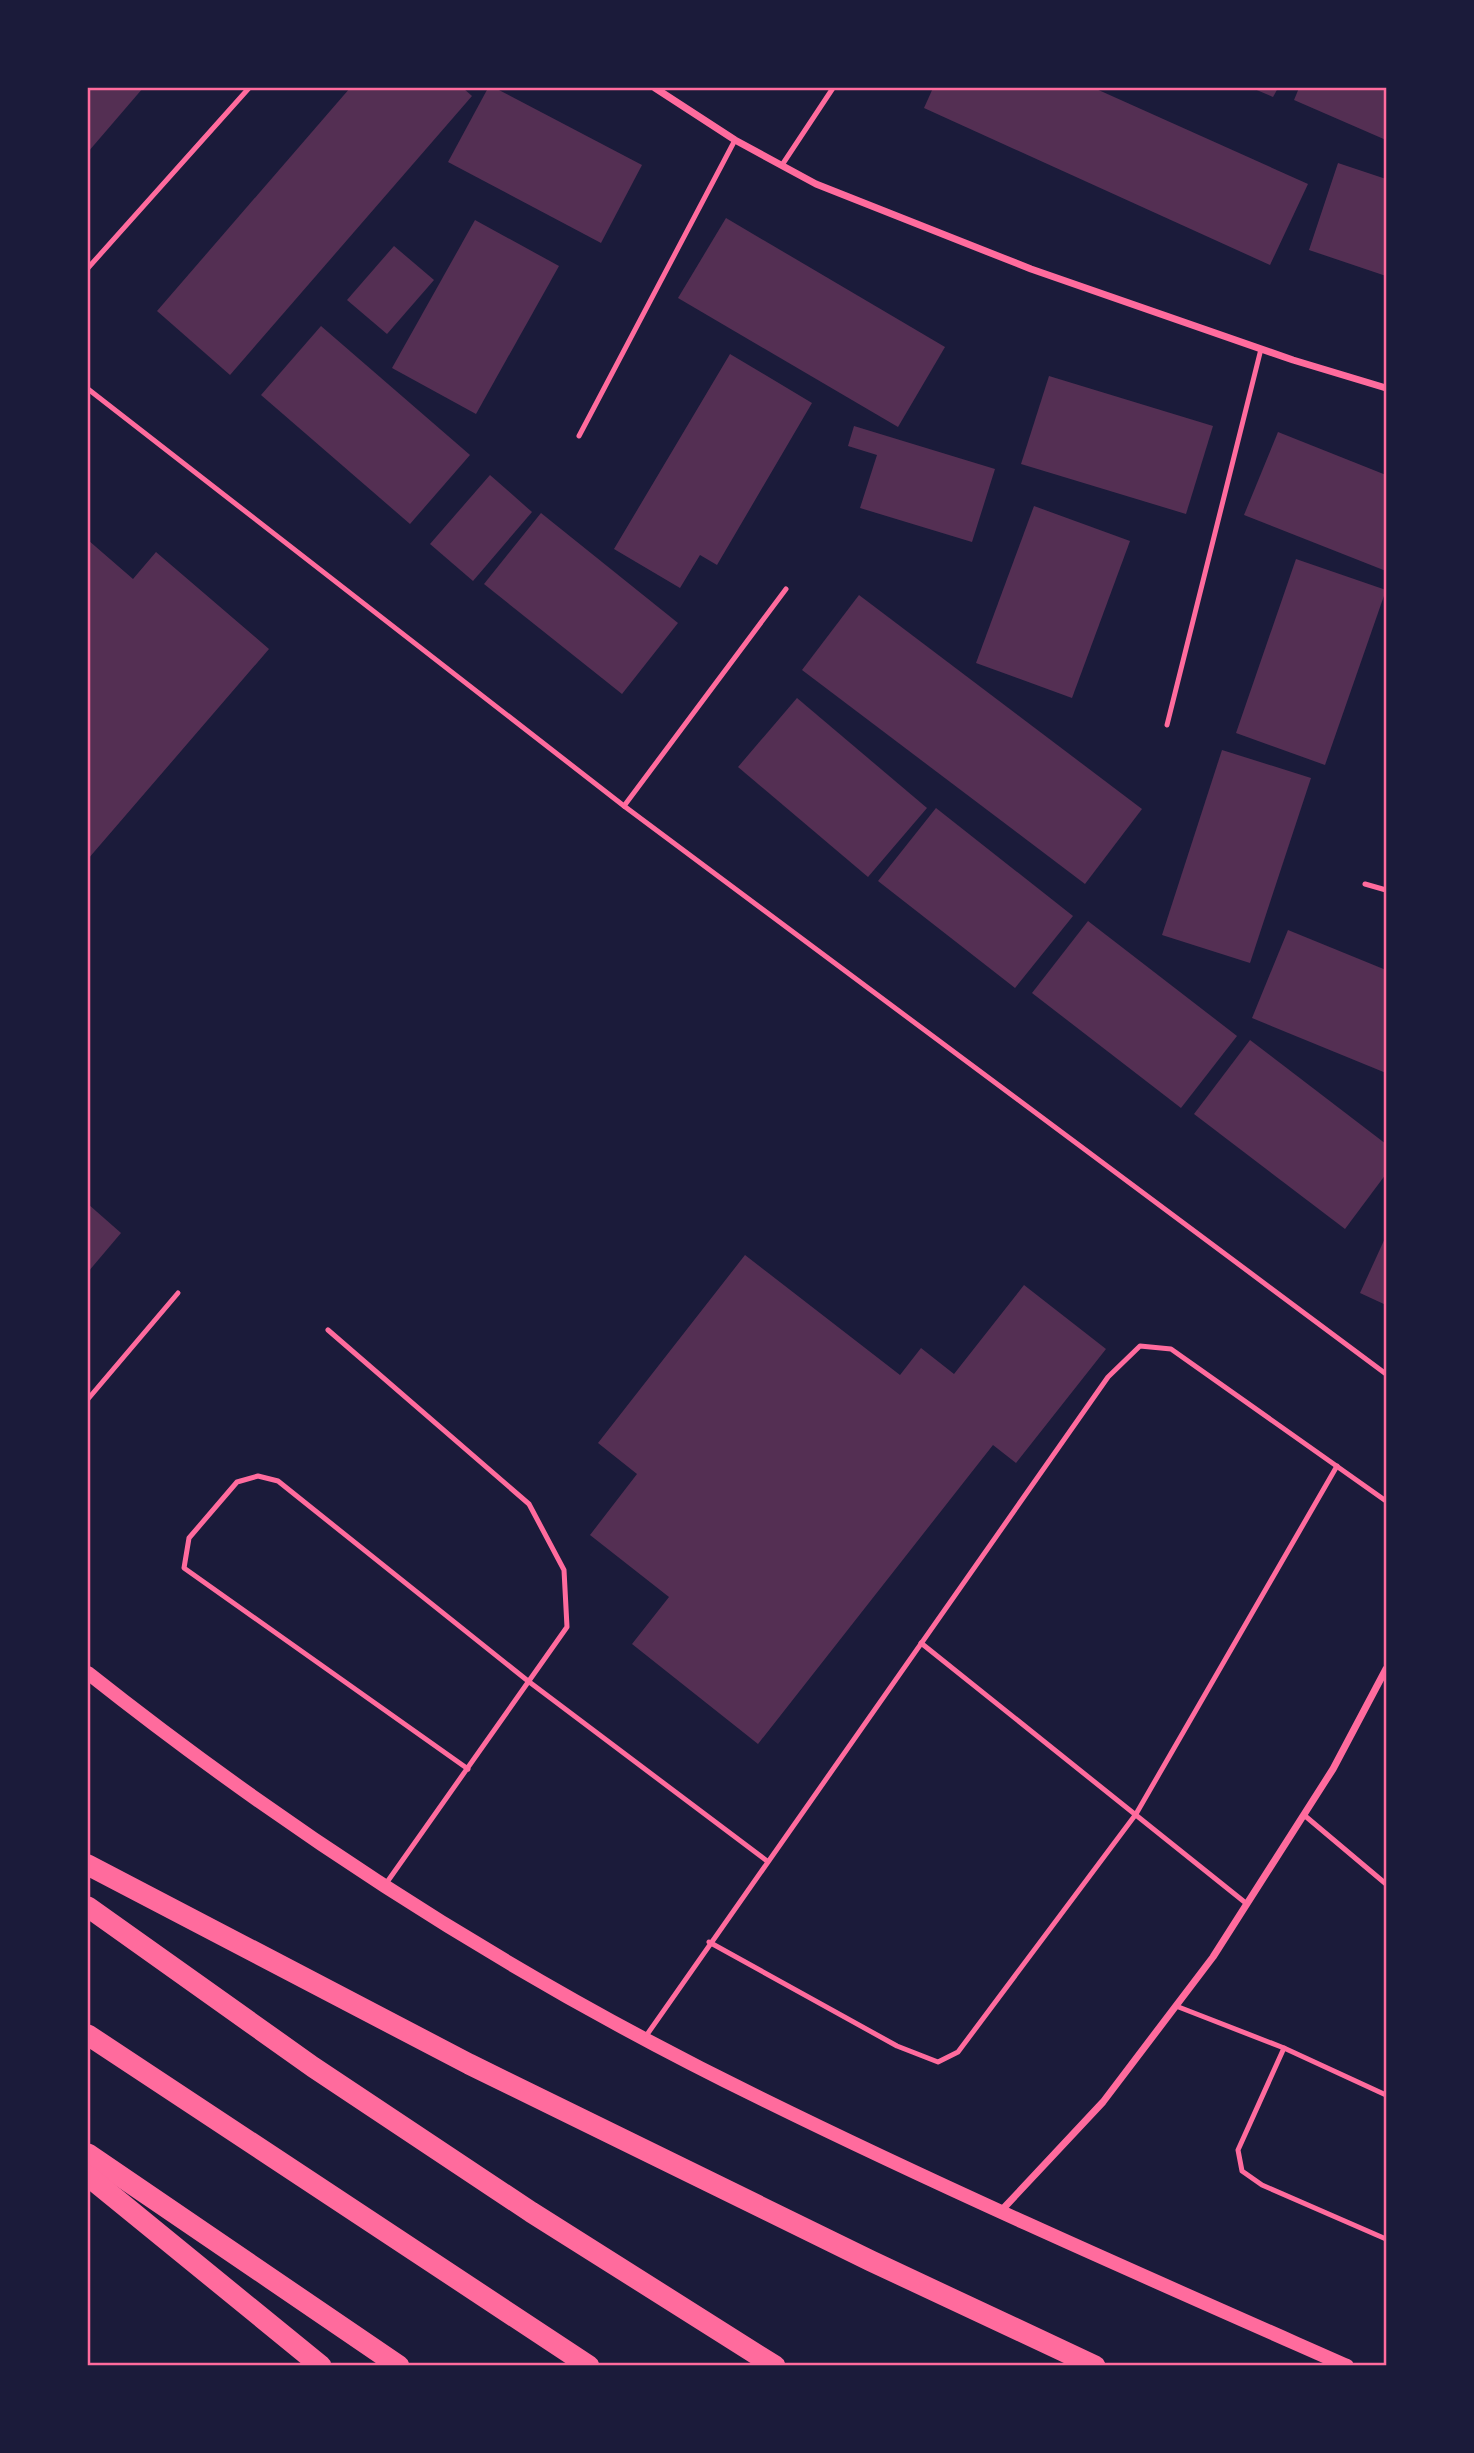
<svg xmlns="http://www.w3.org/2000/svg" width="1474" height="2453" font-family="Roboto,sans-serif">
	<rect width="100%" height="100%" fill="#1b1b3a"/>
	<g fill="#542f53">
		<path d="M88 88H143L88 152Z"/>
		<path d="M350 88H463L472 96 230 375 157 311Z"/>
		<path d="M488 88H495L642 165 601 243 448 162Z"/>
		<path d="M933 88H1094L1308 184 1270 265 924 108Z"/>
		<path d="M1252 88H1278L1273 97Z"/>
		<path d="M1299 88H1386V140L1294 100Z"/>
		<path d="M1338 163 1386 179V276L1309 250Z"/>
		<path d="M726 218 945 347 898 427 678 298Z"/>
		<path d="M475 220 559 266 476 414 392 368Z"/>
		<path d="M394 246 434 280 387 334 347 300Z"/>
		<path d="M321 326 470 455 410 524 261 395Z"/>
		<path d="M730 354 812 403 717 565 700 555 680 588 614 549Z"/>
		<path d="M1049 376 1213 426 1186 514 1021 464Z"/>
		<path d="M854 426 995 469 972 542 860 508 877 455 848 446Z"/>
		<path d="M1278 432 1386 475V571L1244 515Z"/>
		<path d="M490 475 532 512 473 581 430 544Z"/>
		<path d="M1034 506 1130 541 1072 698 976 663Z"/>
		<path d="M541 513 678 623 622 694 484 584Z"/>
		<path d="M88 540 133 579 156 552 269 649 88 859Z"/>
		<path d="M1296 559 1386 590 1325 765 1236 733Z"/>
		<path d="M859 595 1142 809 1085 884 802 670Z"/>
		<path d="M797 698 927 808 868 877 738 767Z"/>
		<path d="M1222 750 1311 778 1250 963 1162 935Z"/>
		<path d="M936 808 1073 916 1015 988 878 881Z"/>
		<path d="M1088 921 1237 1036 1181 1108 1032 993Z"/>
		<path d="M1288 930 1386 970V1073L1252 1018Z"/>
		<path d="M1250 1040 1386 1144V1174L1345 1229 1194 1114Z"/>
		<path d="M88 1204 121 1233 88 1272Z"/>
		<path d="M1386 1236V1305L1360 1293Z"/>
		<path d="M745 1255 900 1375 921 1348 954 1374 1024 1285 1106 1349 1016 1463 993 1445 758 1744 632 1644 669 1597 590 1535 637 1474 598 1443Z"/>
	</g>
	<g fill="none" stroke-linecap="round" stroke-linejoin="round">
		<g stroke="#ff6b9d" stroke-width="5">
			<path d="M782 165 833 88"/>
			<path d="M88 268 249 88"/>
			<path d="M88 389 624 806 1386 1374"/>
			<path d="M579 436 735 140"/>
			<path d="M1167 725 1261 349"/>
			<path d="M624 806 786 589"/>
			<path d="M1365 884 1386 890"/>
			<path d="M328 1330 529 1504 564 1570 567 1627 385 1885"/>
			<path d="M88 1399 178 1293"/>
			<path d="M921 1643 1247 1904"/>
			<path d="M468 1769 184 1568 189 1538 237 1482 258 1476 278 1481 528 1681 767 1861"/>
			<path d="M1304 1815 1386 1884"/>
			<path d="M709 1942 897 2046 938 2062 958 2052 1136 1814 1337 1466"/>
			<path d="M1176 2006 1284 2048 1386 2095"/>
			<path d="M646 2036 1108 1377 1140 1346 1171 1349 1386 1501"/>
			<path d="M1284 2048 1238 2150 1242 2171 1262 2185 1386 2239"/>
		</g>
		<g stroke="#ff6b9d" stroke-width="7">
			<path d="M655 88 735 140 816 184 1031 269 1293 360 1386 388"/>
			<path d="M1000 2212 1103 2102 1213 1957 1333 1769 1386 1669"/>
		</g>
		<path stroke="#ff6b9d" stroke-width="14" d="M88 1673C295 1837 522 1982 760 2098 953 2193 1150 2279 1347 2366"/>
		<g stroke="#ff6b9d" stroke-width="21">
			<path d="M88 1865 469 2064 871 2261 1095 2366"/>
			<path d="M88 1907 313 2067 531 2212 775 2366"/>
			<path d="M88 2035 589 2366"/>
			<path d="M88 2154 399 2366"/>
			<path d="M88 2176 321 2366"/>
		</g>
	</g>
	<rect width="1474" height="2453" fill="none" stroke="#1b1b3a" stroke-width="178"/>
	<rect x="89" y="89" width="1296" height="2275" fill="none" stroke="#ff6b9d" stroke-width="2.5"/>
</svg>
